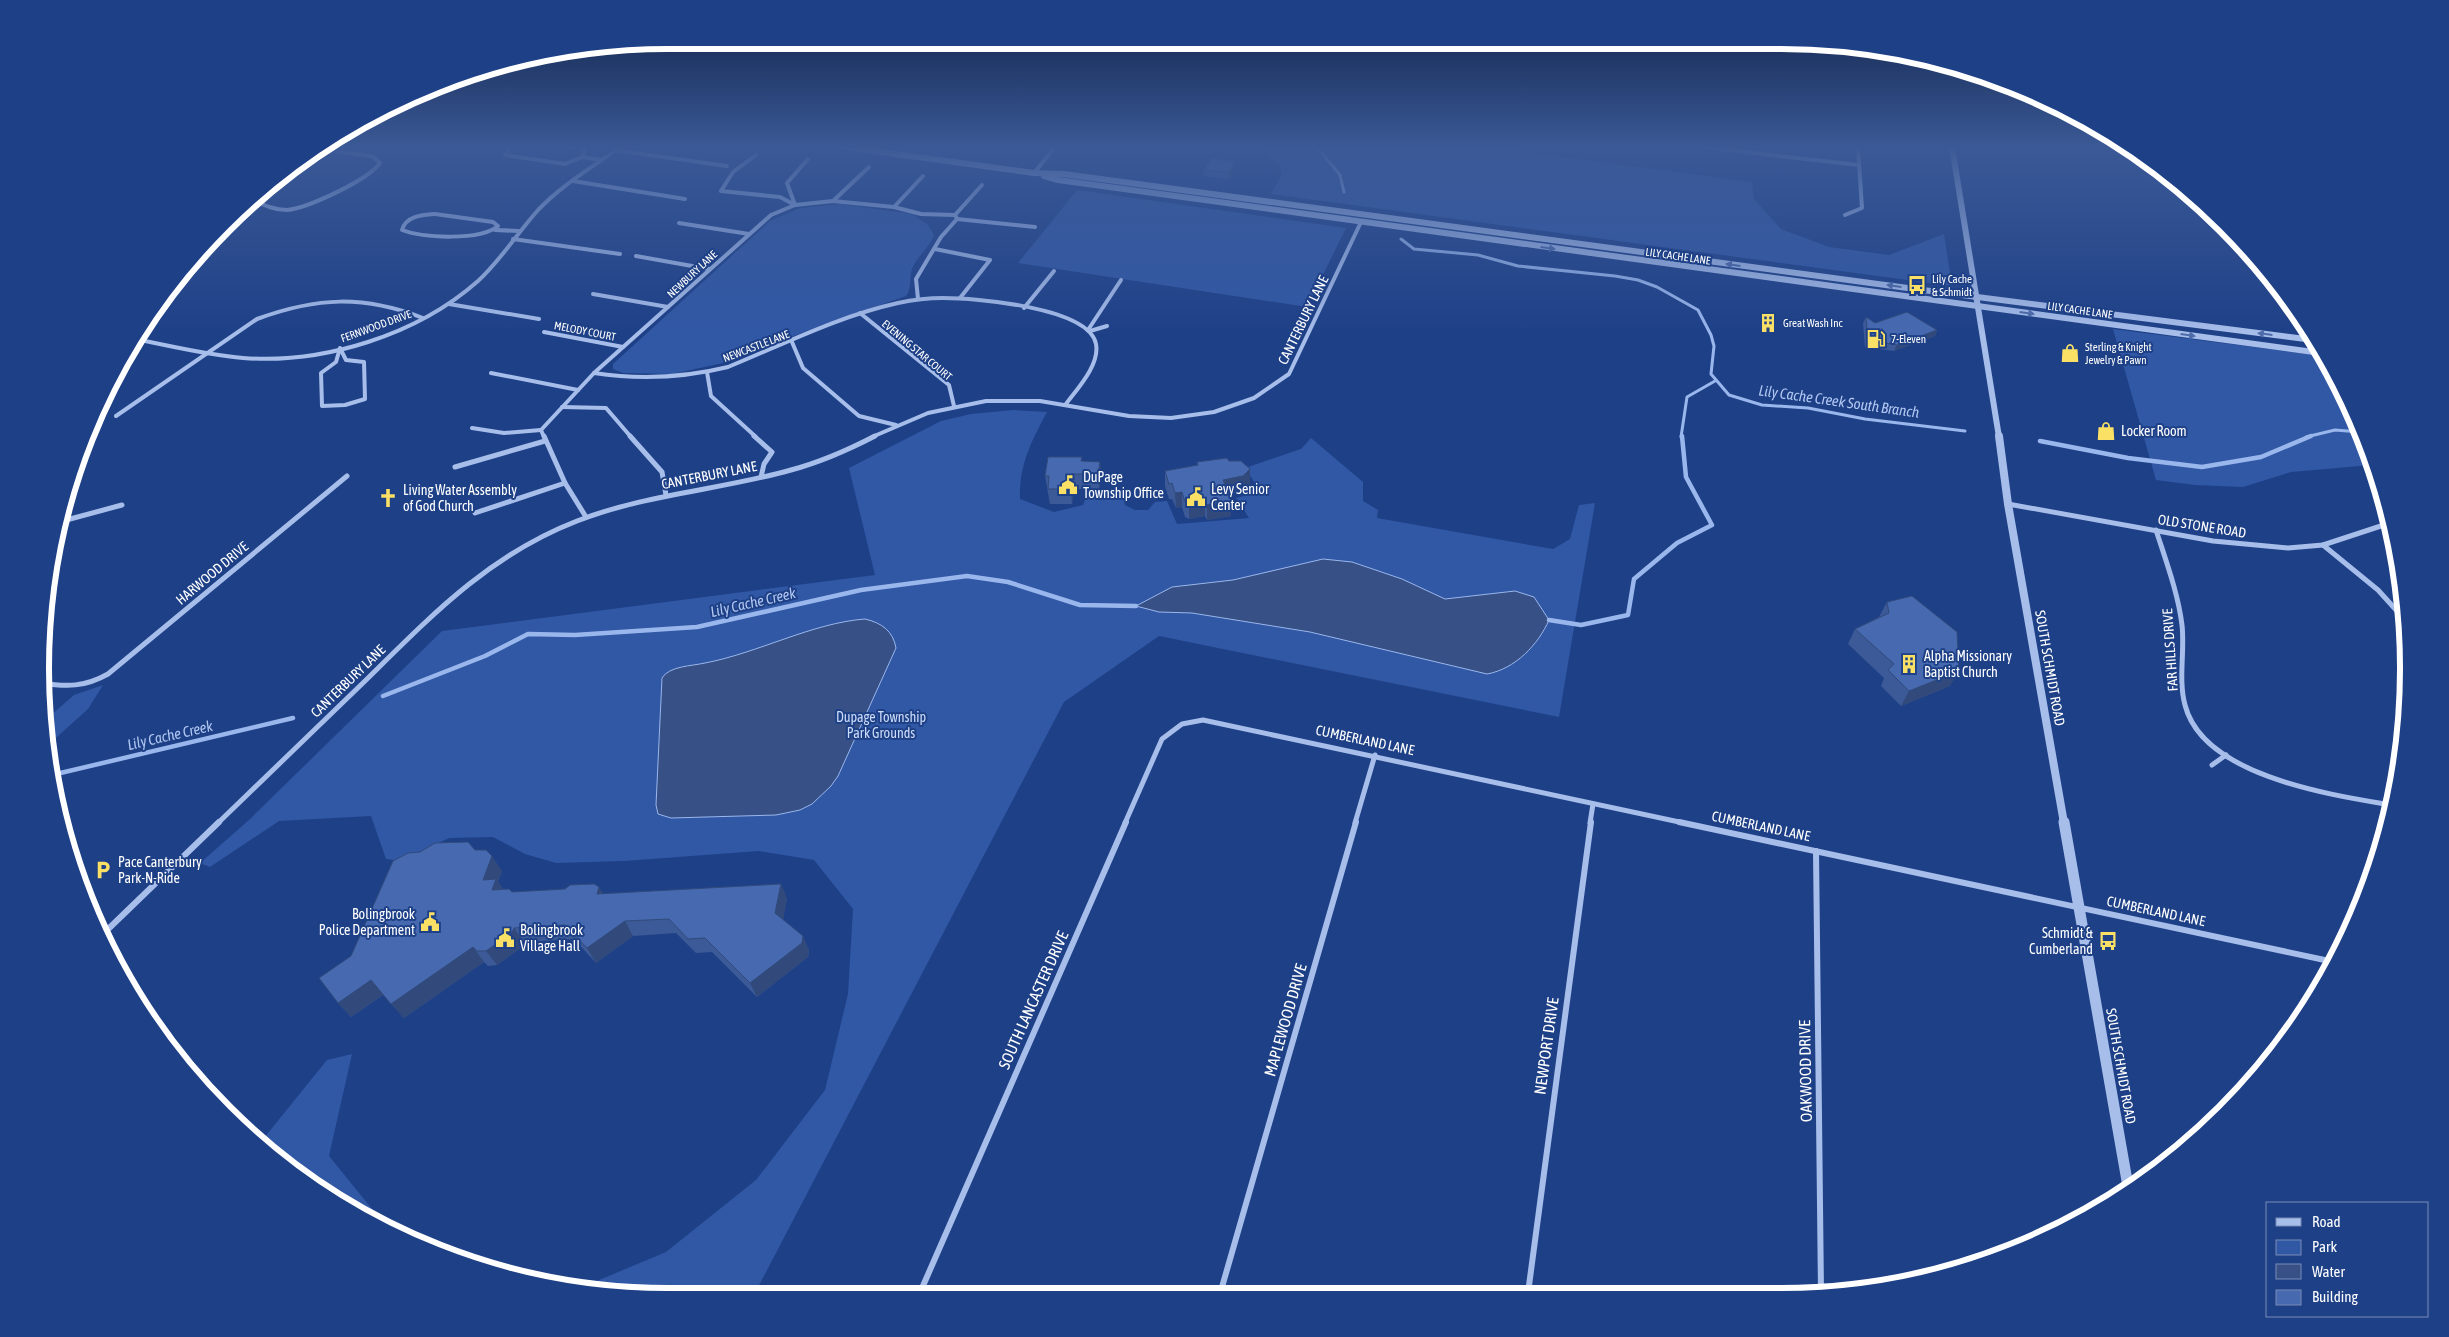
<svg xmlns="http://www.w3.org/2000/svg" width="2449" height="1337" font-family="'Asap Condensed',sans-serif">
	<rect width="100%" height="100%" fill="#1e4087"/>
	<g fill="#3158a5">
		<path d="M1256 147H1517L1530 153 1752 182 1754 199 1781 229 1829 247 1889 255 1944 234 1952 286 1271 194 1282 174 1279 164Z"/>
		<path d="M1077 190 1346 228 1307 307 1018 263Z"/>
		<path d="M840 204 912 214 928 225 934 235C929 249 917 256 912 269 909 278 912 288 906 296L822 325 728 362 672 374 623 373 613 369V364L770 221 800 208Z"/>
		<path d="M2113 329 2323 356 2344 390 2372 465 2291 472 2243 487 2195 485 2156 480Z"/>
		<path d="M1013 410 1047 412C1031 442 1019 465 1020 499L1054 512 1083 505 1087 494 1122 493 1125 505 1135 510H1148L1155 502 1167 501 1177 524 1249 518 1236 498 1261 492 1245 468 1301 449 1311 438 1363 482V501L1378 510 1377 518 1553 549 1570 539 1579 505 1595 503 1559 717 1159 636 1064 702 754 1295 628 1296 580 1288 666 1252 756 1180 825 1090 848 994 853 909 814 860 759 851 624 861 556 863 525 854 493 837 449 838 401 861 386 859 371 816 279 821 210 867 200 863 249 820 442 631 875 575 849 468 941 421 971 414Z"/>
		<path d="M103 685 88 709 47 746 43 722 74 695Z"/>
		<path d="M352 1054 329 1156 377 1215 448 1251 488 1259 486 1267 355 1213 286 1167 260 1143 327 1060Z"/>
	</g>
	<g fill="#375085" stroke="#9ab7ed">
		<path d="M1323 559 1352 562 1402 579 1445 599 1515 591 1534 597 1549 620C1538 645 1515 669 1487 674L1310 632 1192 613 1159 612 1136 606 1172 587 1233 580Z"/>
		<path d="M865 619C882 623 893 631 896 648L838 776 831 786 812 804 800 810 776 815 671 818 658 814 656 805 662 678C669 666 692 666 705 663 758 653 812 623 865 619Z"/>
	</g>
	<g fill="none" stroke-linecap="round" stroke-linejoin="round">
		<g stroke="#9ab7ed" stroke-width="3">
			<path d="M1317 147 1340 175 1344 192"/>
			<path d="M1401 239 1414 249 1478 255 1518 266 1615 276 1638 280 1657 287 1698 310 1711 335 1714 346 1711 374 1729 395 1762 405 1808 408 1865 419 1965 431"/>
			<path d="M1681 437 1687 397 1715 381"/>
			<path d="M2306 437 2335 430 2360 432"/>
		</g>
		<g stroke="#9ab7ed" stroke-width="4.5">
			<path d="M2040 441 2128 458 2202 467 2261 457 2311 436"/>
			<path d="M1549 620 1581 625 1628 615 1634 579 1677 543 1712 525 1686 477 1682 436"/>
			<path d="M383 696 485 656 528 634 575 635 697 627 861 590 967 576 1008 582 1080 605 1136 606"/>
			<path d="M52 775 293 718"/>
		</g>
		<g stroke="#a7beeb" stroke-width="4">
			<path d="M511 147 505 155 565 164 582 157 602 160"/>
			<path d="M572 147 585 149 582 157"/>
			<path d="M1703 147 1859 165"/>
			<path d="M615 150 727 166"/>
			<path d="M756 155 733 172 721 191 780 197 795 205"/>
			<path d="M1034 173 1055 147"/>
			<path d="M573 181 685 199"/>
			<path d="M253 200C264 205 274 210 287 210 308 208 368 180 380 163L372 156 318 149"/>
			<path d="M833 201 869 167"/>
			<path d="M795 205 787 183 808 159"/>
			<path d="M894 207 923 176"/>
			<path d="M435 214 493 222 498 226C480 241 423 238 402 230 406 216 422 215 435 214Z"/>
			<path d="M955 215 982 185"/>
			<path d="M1845 215 1862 208 1858 147"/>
			<path d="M957 219 1035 227"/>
			<path d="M679 223 749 234"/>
			<path d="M495 230 519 231"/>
			<path d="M513 239 620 254"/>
			<path d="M935 249 990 260 960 298"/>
			<path d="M636 256 709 269"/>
			<path d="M593 294 668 307"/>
			<path d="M449 304 539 319"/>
			<path d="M1024 308 1054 271"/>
			<path d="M860 313 949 385 954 406"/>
			<path d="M1088 330 1121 280"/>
			<path d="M1090 331 1107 326"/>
			<path d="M544 332 623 347"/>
			<path d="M135 339C171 346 207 355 243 358 324 364 417 335 478 281 501 260 518 232 539 209 563 184 593 167 620 147"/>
			<path d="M792 342 803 368 859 416 896 425"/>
			<path d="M340 348 346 360 364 362 365 399 345 405 322 406 321 373 336 362Z"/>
			<path d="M707 372 711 396 756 437"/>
			<path d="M491 373 578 390"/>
			<path d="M594 373C640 380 683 378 728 367 784 344 839 316 898 303 912 300 928 298 943 298 974 298 1089 307 1096 344 1100 365 1077 389 1066 404"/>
			<path d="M562 407 606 408 631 437"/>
			<path d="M116 416 257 319C317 297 363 295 423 318"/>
			<path d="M472 428 504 433 541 430"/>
			<path d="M544 437 541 430 594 373 771 215 795 205 833 201 894 207 921 214 955 215 957 219 941 237 916 279 918 299"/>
			<path d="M872 437 928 413 986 401H1040L1129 416 1171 418 1214 412 1254 398 1289 374 1361 222"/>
		</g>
		<g stroke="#a7beeb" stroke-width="5">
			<path d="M544 436 565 483 586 517"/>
			<path d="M630 436 662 472 666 495"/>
			<path d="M754 436 772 452 764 464 761 477"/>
			<path d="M455 467 545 441"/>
			<path d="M2008 504 2213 541 2288 548 2323 545 2390 523"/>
			<path d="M475 513 565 483"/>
			<path d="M59 522 122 505"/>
			<path d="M2156 530C2166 561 2178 593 2182 625 2185 652 2178 679 2185 705 2203 776 2331 795 2391 805"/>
			<path d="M2323 545 2378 590 2407 622"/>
			<path d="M41 683C67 687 85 687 108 674L347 476"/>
			<path d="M2212 765 2226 755"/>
			<path d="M218 823C267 776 316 728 365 681 431 616 489 555 577 521 646 494 720 490 791 470 821 462 848 450 875 436"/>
			<path d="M1125 823 1162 739 1182 724 1203 720 1684 823"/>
			<path d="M1355 823 1375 755"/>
			<path d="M1590 823 1593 804"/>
		</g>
		<g stroke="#a7beeb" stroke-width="6">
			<path d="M1679 822 2334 962"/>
			<path d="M1816 851 1821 1292"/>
			<path d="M102 935 219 822"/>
			<path d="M1528 1293 1591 822"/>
			<path d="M1220 1294 1356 822"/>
			<path d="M919 1295 1126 822"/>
		</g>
		<g stroke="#a7beeb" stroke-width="6">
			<path d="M845 147 1034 173 1064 174 1915 289 2313 340"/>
			<path d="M1952 147 1999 437"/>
			<path d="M1044 176 1058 180 2321 353"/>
		</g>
		<path stroke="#a7beeb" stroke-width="8" d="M1999 436 2008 504 2064 823"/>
		<path stroke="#a7beeb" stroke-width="11" d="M2064 822 2129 1192"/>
	</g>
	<g fill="#3c5a97">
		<path d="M1235 168 1228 179 1204 176V170Z"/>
		<path d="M1866 317 1875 323 1937 330 1935 336 1894 351 1865 347 1863 323Z"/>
		<path d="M1082 461 1100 462 1101 477 1099 489H1074L1072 504H1050L1045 476Z"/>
		<path d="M1229 461 1250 469V484L1243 492 1229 494 1231 516 1207 520 1205 516 1189 519 1185 517 1182 507 1176 508 1172 499H1169L1165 486V471L1197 465V462Z"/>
		<path d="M1887 602 1950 686 1901 706 1881 686 1884 678 1848 644 1855 629 1879 617Z"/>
		<path d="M502 871 498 882 503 889 512 892 787 898 783 919 809 950 808 957 757 997 712 952 696 953 676 933 633 936 596 963 574 939 524 942 522 947 497 965 488 966 484 962 404 1018 383 995 351 1017 338 1003 351 956Z"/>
	</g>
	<g fill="#314a7b">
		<path d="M1235 162V168L1228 179V172Z"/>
		<path d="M1937 330 1935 336 1894 351 1897 345Z"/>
		<path d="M1100 462 1101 477 1099 489 1098 474Z"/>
		<path d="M1250 469V484L1243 492 1223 495V480Z"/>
		<path d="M1072 474 1074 489 1072 504 1071 489Z"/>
		<path d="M1182 492V507L1176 508 1175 493Z"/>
		<path d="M1205 501V516L1189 519V503Z"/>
		<path d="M1231 501V516L1207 520V505Z"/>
		<path d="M1959 671 1950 686 1901 706 1909 691Z"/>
		<path d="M492 856 502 871 498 882 506 894 502 905 483 880Z"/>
		<path d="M781 884 787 898 782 927 775 913Z"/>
		<path d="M599 887 608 902 597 894Z"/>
		<path d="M625 921 633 936 596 963 587 948Z"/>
		<path d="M514 928 524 942 522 947 497 965 486 951Z"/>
		<path d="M803 936 809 950 808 957 757 997 750 983Z"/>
		<path d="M473 947 484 962 404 1018 391 1004Z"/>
		<path d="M371 980 384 994 351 1017 338 1003Z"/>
	</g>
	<g fill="#4669b0" stroke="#314a7b">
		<path d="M1212 158 1235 162 1228 172 1204 170Z"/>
		<path d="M1907 312 1937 330 1897 345 1868 340 1866 317 1875 323Z"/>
		<path d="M1048 457H1082L1081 461 1100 462 1098 474H1072L1071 489H1048L1049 476H1045Z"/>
		<path d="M1227 458 1229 461H1241L1250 469 1243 476 1223 480 1231 501 1207 505 1205 501 1189 503 1185 502 1182 492 1175 493 1172 483 1169 484 1165 471 1198 465 1197 462Z"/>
		<path d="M1912 596 1957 632 1959 671 1909 691 1888 670 1894 664 1855 629 1889 613 1887 602Z"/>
		<path d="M468 842 475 850H486L492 856 483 880 496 879 492 890 509 889 512 892 565 889 570 885 594 884 599 887 597 894 781 884 775 913 803 936 802 943 750 983 705 938 688 939 669 919 625 921 587 948 565 925 514 928 512 933 486 951H477L473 947 391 1004 371 980 338 1003 319 978 351 956 393 861 408 853 420 852 435 843Z"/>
	</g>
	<defs><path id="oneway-solid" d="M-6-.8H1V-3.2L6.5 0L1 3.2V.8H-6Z" transform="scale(1.25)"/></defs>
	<g fill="#4e6caa">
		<use href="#oneway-solid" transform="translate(1548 248) rotate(8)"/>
		<use href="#oneway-solid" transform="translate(1733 265) rotate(-172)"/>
		<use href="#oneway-solid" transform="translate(1894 286) rotate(-172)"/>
		<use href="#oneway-solid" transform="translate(2027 313) rotate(8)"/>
		<use href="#oneway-solid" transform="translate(2265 334) rotate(-173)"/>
		<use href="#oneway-solid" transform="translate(2188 335) rotate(8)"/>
	</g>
	<linearGradient id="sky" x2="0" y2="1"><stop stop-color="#10234a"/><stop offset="0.44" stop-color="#3b5996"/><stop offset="1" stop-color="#3b5996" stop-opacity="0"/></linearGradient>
	<rect width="2449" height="334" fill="url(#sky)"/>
	<defs>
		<g id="bus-bare" transform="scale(1.5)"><path d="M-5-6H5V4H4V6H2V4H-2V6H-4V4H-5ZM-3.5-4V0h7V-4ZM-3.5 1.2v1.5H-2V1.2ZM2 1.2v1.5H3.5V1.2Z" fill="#fae065" stroke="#1e4087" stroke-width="2.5" paint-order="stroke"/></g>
		<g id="building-bare" transform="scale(1.5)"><path d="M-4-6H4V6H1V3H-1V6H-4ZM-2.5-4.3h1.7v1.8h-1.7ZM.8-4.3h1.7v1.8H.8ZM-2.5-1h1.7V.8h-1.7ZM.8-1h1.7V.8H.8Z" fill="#fae065" stroke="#1e4087" stroke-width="2.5" paint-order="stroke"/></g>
		<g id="fuel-bare" transform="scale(1.5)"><path d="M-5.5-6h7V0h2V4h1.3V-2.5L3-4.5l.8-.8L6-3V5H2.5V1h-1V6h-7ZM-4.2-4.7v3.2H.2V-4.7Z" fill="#fae065" stroke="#1e4087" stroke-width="2.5" paint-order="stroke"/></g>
		<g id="shop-bare" transform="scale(1.5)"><path d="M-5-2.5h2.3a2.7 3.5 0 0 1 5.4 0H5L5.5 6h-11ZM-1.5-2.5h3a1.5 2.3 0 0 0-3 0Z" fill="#fae065" stroke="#1e4087" stroke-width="2.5" paint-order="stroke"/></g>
		<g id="civic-bare" transform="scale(1.5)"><path d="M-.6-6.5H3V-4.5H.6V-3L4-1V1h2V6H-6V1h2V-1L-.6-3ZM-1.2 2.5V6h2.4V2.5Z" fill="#fae065" stroke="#1e4087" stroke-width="2.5" paint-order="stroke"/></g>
		<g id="church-bare" transform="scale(1.5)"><path d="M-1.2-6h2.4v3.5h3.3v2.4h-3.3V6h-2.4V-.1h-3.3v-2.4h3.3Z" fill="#fae065" stroke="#1e4087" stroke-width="2.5" paint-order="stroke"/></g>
		<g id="parking-bare" transform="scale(1.5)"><path d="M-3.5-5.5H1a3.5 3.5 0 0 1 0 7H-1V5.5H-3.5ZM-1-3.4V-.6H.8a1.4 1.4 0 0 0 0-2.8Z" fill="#fae065" stroke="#1e4087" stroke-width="2.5" paint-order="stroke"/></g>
	</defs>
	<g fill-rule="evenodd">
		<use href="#bus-bare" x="1917" y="285"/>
		<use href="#building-bare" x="1768" y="323"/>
		<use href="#fuel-bare" x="1876" y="339"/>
		<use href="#shop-bare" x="2070" y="353"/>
		<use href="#shop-bare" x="2106" y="431"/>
		<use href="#civic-bare" x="1068" y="485"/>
		<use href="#civic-bare" x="1196" y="497"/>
		<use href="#church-bare" x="388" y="498"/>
		<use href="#building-bare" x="1909" y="664"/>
		<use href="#parking-bare" x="103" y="870"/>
		<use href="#civic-bare" x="430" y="922"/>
		<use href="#civic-bare" x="505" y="938"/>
		<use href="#bus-bare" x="2108" y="941"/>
	</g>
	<g text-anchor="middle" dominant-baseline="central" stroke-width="4" stroke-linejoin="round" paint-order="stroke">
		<g font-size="11" fill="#fff" stroke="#1e4087">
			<text transform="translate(1678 256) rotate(8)">LILY CACHE LANE</text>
			<text transform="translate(692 274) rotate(-43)">NEWBURY LANE</text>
			<text transform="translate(2080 310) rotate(8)">LILY CACHE LANE</text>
			<text transform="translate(376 326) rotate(-20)">FERNWOOD DRIVE</text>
			<text transform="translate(585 331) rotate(11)">MELODY COURT</text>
			<text transform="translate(756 346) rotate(-21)">NEWCASTLE LANE</text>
			<text transform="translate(917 350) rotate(40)">EVENING STAR COURT</text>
		</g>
		<g font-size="11" fill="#fff" stroke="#1e4087" text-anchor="start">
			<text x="1932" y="279">Lily Cache<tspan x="1932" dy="13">&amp; Schmidt</tspan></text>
			<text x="1783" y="323">Great Wash Inc</text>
			<text x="1891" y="339">7-Eleven</text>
			<text x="2085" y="347">Sterling &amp; Knight<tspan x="2085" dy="13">Jewelry &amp; Pawn</tspan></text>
		</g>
		<g font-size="14" fill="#fff" stroke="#1e4087">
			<text transform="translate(1303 320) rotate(-64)">CANTERBURY LANE</text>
			<text transform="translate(709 475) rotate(-11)">CANTERBURY LANE</text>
			<text transform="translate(2202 526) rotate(9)">OLD STONE ROAD</text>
			<text transform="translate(212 573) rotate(-40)">HARWOOD DRIVE</text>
			<text transform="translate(2170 650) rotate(-94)">FAR HILLS DRIVE</text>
			<text transform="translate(2050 668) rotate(80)">SOUTH SCHMIDT ROAD</text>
			<text transform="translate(348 681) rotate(-44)">CANTERBURY LANE</text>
			<text transform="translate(1365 740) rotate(12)">CUMBERLAND LANE</text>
			<text transform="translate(1761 826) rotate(12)">CUMBERLAND LANE</text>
			<text transform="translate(2156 911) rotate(12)">CUMBERLAND LANE</text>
			<text transform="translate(2121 1066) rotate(80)">SOUTH SCHMIDT ROAD</text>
		</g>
		<g font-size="14" fill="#fff" stroke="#1e4087" text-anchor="start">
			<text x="2121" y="431">Locker Room</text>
			<text x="1083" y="477">DuPage<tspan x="1083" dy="16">Township Office</tspan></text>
			<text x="1211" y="489">Levy Senior<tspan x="1211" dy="16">Center</tspan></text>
			<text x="403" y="490">Living Water Assembly<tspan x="403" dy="16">of God Church</tspan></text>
			<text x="1924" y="656">Alpha Missionary<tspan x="1924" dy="16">Baptist Church</tspan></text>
			<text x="118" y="862">Pace Canterbury<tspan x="118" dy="16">Park-N-Ride</tspan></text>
			<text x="415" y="914" text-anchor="end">Bolingbrook<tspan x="415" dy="16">Police Department</tspan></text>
			<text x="520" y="930">Bolingbrook<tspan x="520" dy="16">Village Hall</tspan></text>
			<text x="2093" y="933" text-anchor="end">Schmidt &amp;<tspan x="2093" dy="16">Cumberland</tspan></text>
		</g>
		<g font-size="14" fill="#ccdbf8" stroke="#1e4087">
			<text x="881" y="717">Dupage Township<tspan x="881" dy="16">Park Grounds</tspan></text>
		</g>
		<g font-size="15" font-style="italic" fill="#b2c8f2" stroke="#1e4087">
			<text transform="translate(1839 401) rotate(8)">Lily Cache Creek South Branch</text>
			<text transform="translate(753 602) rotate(-13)">Lily Cache Creek</text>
			<text transform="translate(170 735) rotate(-13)">Lily Cache Creek</text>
		</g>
		<g font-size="16" fill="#fff" stroke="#1e4087">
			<text transform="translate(1033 1000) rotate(-66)">SOUTH LANCASTER DRIVE</text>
			<text transform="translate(1285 1020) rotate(-74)">MAPLEWOOD DRIVE</text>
			<text transform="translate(1546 1046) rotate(-82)">NEWPORT DRIVE</text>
			<text transform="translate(1805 1071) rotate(-91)">OAKWOOD DRIVE</text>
		</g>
	</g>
	<path d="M0 0H2449V1337H0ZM668 49H1781A619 619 0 0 1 2400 668V669A619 619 0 0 1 1781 1288H668A619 619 0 0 1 49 669V668A619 619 0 0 1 668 49Z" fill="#1e4087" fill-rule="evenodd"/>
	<path fill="none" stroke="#fff" stroke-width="6" d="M668 49H1781A619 619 0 0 1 2400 668V669A619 619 0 0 1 1781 1288H668A619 619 0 0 1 49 669V668A619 619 0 0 1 668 49Z"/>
	<rect x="2266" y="1202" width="162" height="115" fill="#1e4087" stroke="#788cb7"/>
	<rect x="2276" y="1218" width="25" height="8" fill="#a7beeb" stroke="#788cb7"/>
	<text x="2312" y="1227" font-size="15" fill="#ffffff">Road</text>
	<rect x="2276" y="1240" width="25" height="15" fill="#3158a5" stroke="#788cb7"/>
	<text x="2312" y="1252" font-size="15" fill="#ffffff">Park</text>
	<rect x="2276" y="1264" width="25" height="15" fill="#375085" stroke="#788cb7"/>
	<text x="2312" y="1277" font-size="15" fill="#ffffff">Water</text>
	<rect x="2276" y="1290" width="25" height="15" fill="#4669b0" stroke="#788cb7"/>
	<text x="2312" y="1302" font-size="15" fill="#ffffff">Building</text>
</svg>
